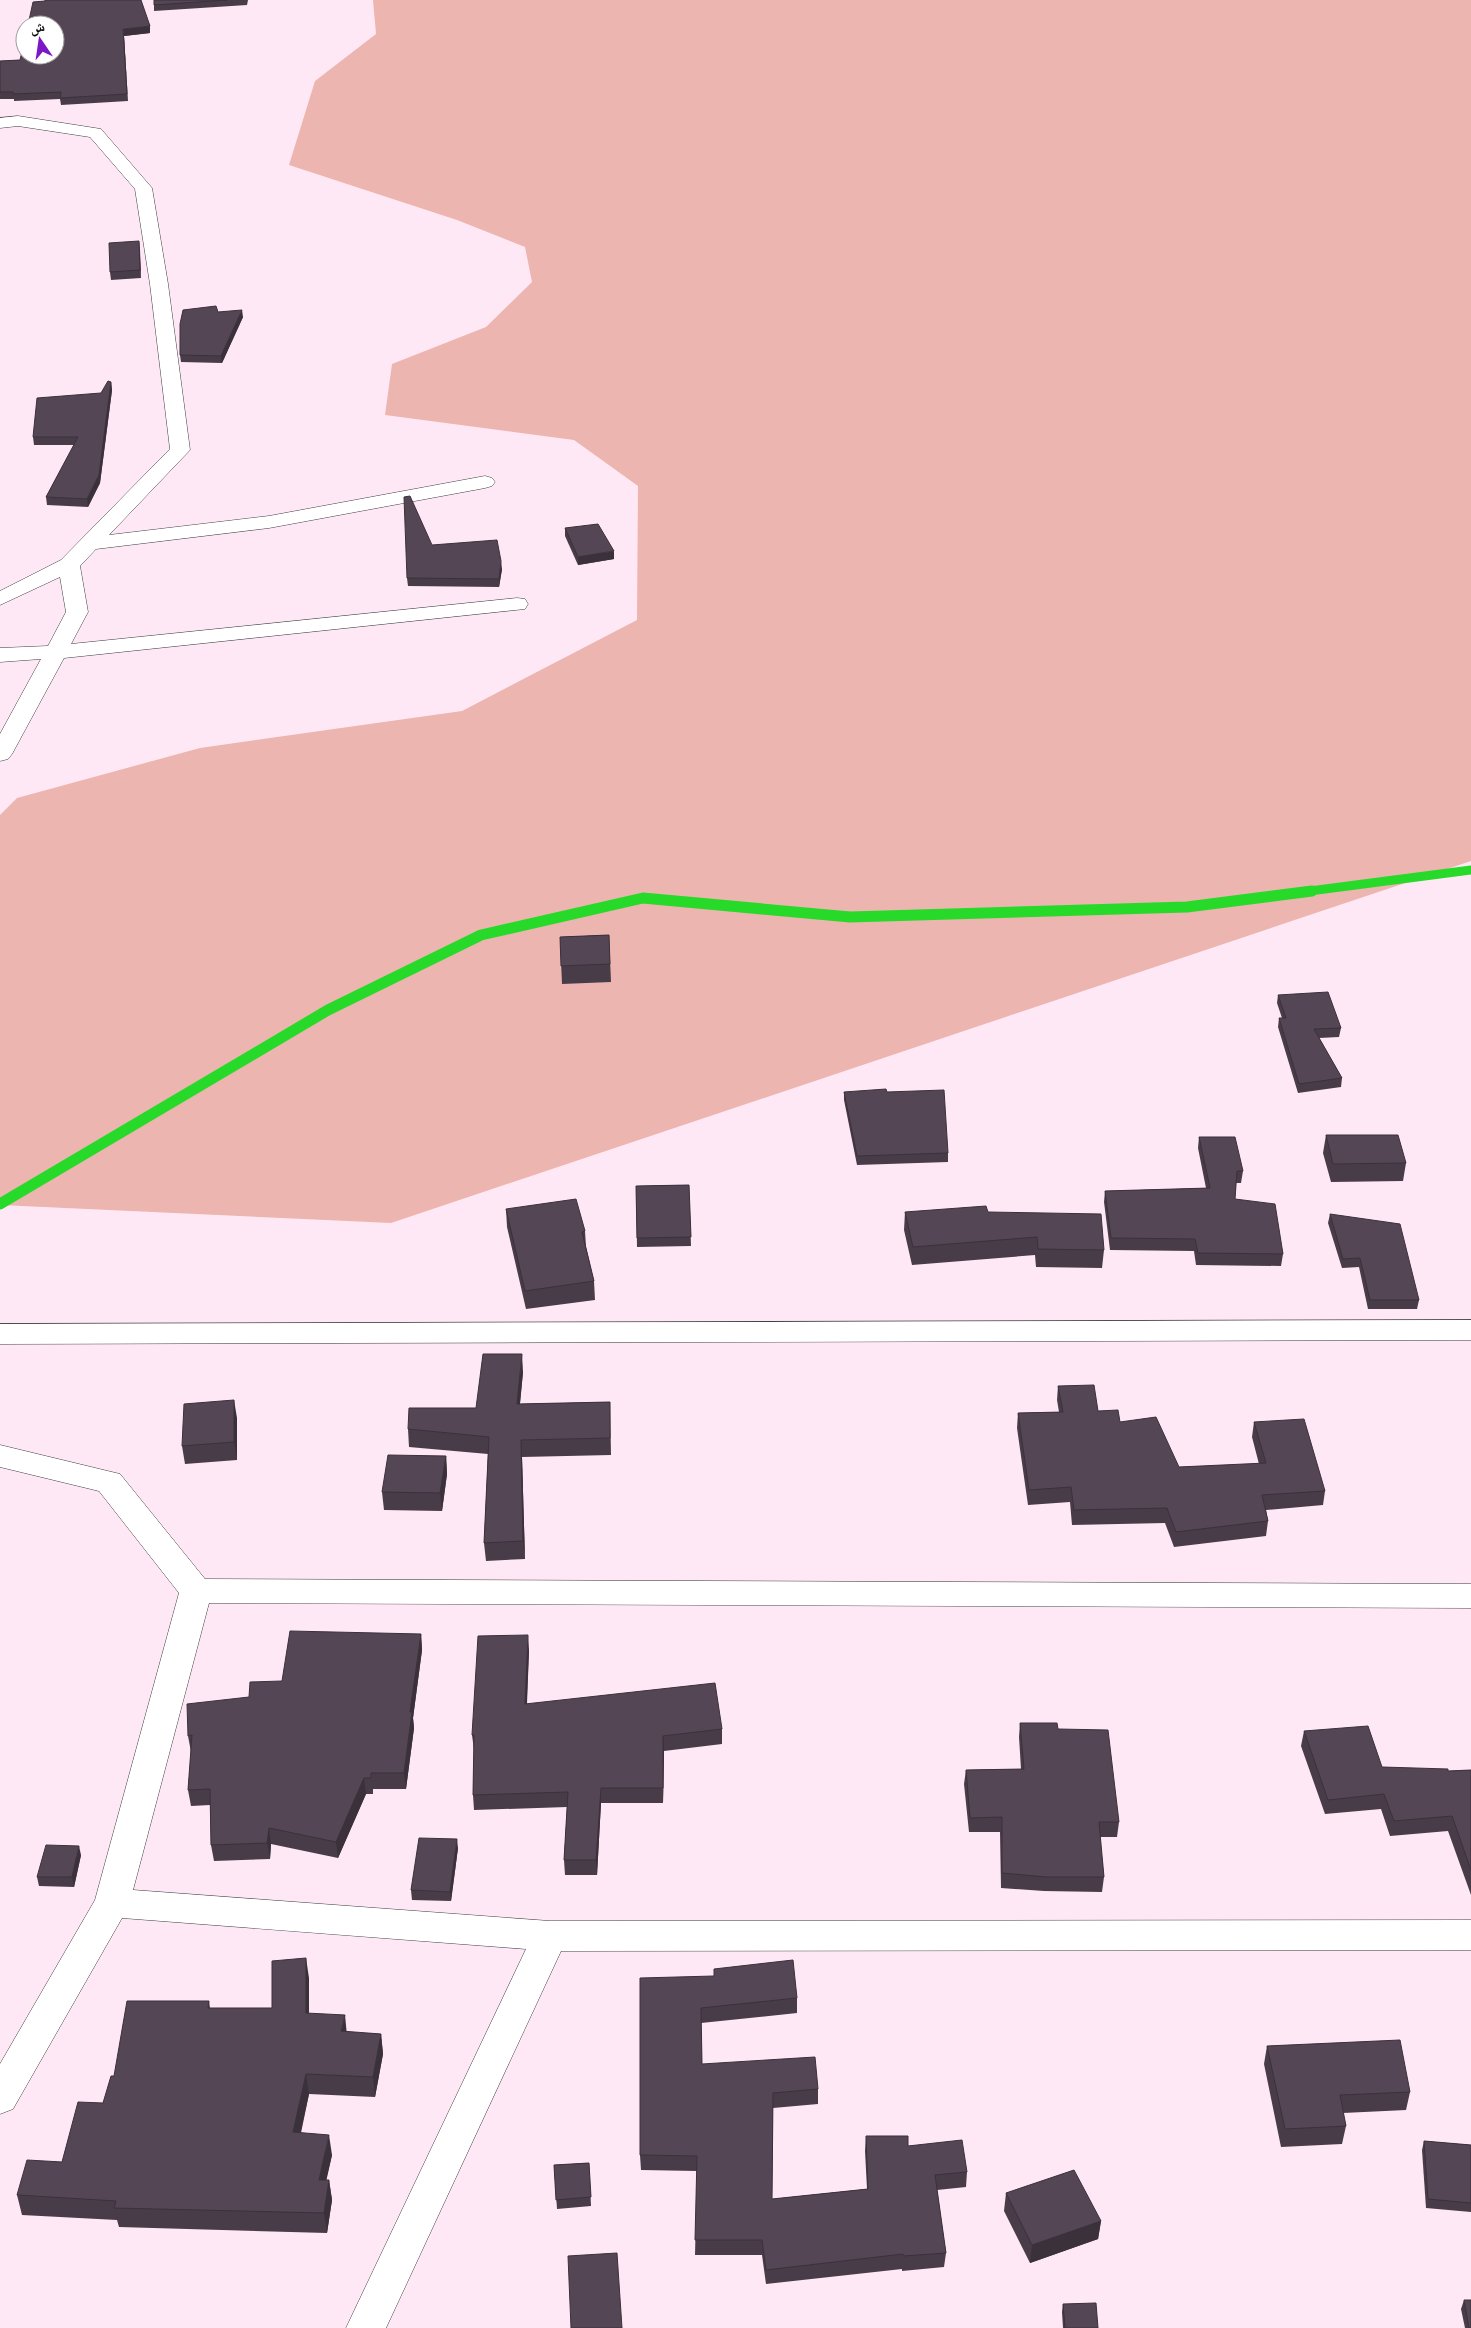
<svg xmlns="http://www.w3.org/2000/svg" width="1471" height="2328" font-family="'Roboto Serif','Noto Naskh Arabic',serif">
	<rect width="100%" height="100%" fill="#ffe8f5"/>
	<path fill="#edb5af" d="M373 0H1471V861L391 1223 0 1205V815L17 798 200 748 462 711 637 620 638 486 574 440 385 415 392 364 486 327 532 282 525 247 457 220 289 165 315 81 376 34Z"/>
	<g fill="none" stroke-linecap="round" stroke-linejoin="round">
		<path stroke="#27da2a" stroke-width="9" d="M1302 892 1471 870"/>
		<path stroke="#27da2a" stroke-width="11" d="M0 1204 328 1010 481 935 643 898 850 917 1187 907 1312 891"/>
		<g stroke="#3e3e3e" stroke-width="1">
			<g id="street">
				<path d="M18 116 101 129 152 188 168 284 190 450 109 535 269 516 485 476 492 478 495 482 492 486 485 488 269 528 96 549 80 566 88 612 71 644 517 598 525 599 528 604 525 609 64 658 12 754 8 759 0 761V734L41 659 0 662V648L48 646 66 612 60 577 0 605V591L61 560 170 449 150 284 135 189 90 137 18 126 0 128V118Z"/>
				<path d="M1471 1320V1340L0 1344V1324Z"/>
				<path d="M0 1445 120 1474 205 1579 1471 1584V1608L209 1603 133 1890 550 1921 1471 1920V1950L561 1951 386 2328H346L526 1949 122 1918 13 2109 0 2114V2064L95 1900 179 1593 99 1491 0 1467Z"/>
			</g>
		</g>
		<use href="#street" fill="#fff" fill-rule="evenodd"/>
	</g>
	<g fill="#483c48">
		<path d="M154 0H248L247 5 154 11Z"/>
		<path d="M150 26V33L124 36 128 101 61 105 60 99 14 101V99H0V61L20 60Z"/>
		<path d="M139 241 141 278 111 280 110 272Z"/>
		<path d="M218 312 243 317 222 363 181 362 180 355Z"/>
		<path d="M111 382 112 390 100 483 88 507 47 505 46 497 74 445H34L33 437 101 393Z"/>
		<path d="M565 528 614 559 578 565 565 536Z"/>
		<path d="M432 545 502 569 499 587 408 586 407 578Z"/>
		<path d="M609 935 611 982 562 984 560 937Z"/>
		<path d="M1278 995 1341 1028 1339 1037 1319 1038 1342 1078 1341 1087 1298 1093 1278 1027 1279 1018H1282L1277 1003Z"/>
		<path d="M844 1092H887L948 1153V1162L857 1165 844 1100Z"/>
		<path d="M1326 1135 1406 1163 1403 1181 1331 1182 1323 1153Z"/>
		<path d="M1199 1137 1243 1171 1241 1183H1236L1235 1199 1283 1254 1281 1266 1196 1265 1194 1251 1110 1250 1104 1202 1105 1191 1206 1188 1198 1148Z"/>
		<path d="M689 1185 691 1246 637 1247 636 1186Z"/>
		<path d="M506 1209 585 1231 586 1247 594 1281 595 1300 526 1309 507 1227Z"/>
		<path d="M905 1212H988L1104 1250 1102 1268 1036 1267 1035 1255 912 1265 904 1230Z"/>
		<path d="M1330 1214 1419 1300 1417 1309H1368L1359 1267 1342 1268 1328 1223Z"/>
		<path d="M523 1372 520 1404 610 1402 611 1455 522 1457 525 1559 486 1561 484 1543 488 1454 409 1447 408 1429 476 1408Z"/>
		<path d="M1058 1386 1098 1411 1120 1422 1179 1467 1259 1464 1252 1437 1254 1422 1325 1491 1323 1505 1266 1510 1268 1521 1266 1536 1174 1547 1165 1523 1072 1525 1070 1502 1028 1505 1017 1428 1018 1413 1059 1412 1057 1400Z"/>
		<path d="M237 1418V1460L185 1464 182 1446Z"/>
		<path d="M446 1456 447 1474 442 1511 384 1510 382 1492Z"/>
		<path d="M421 1634 422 1650 413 1718 414 1728 406 1789H373V1794H366L338 1858 271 1844 270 1859 214 1861 211 1845 210 1805 191 1806 188 1790 191 1752 188 1736 249 1697 282 1681Z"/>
		<path d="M529 1650 527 1704 722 1729V1744L664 1751 663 1803H601L597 1875H565L564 1860 567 1807 474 1810 473 1795 474 1750 472 1735Z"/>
		<path d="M1020 1723 1058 1729 1119 1822 1117 1837H1100L1104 1877 1102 1892 1044 1891 1001 1888 1000 1832H969L964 1784 966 1770 1021 1769 1019 1737Z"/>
		<path d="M1304 1731 1382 1767 1448 1771 1471 1770V1895L1448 1831 1390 1836 1381 1809 1325 1814 1301 1746Z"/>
		<path d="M458 1848 451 1901 412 1900 411 1890Z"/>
		<path d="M81 1855 74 1887 39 1886 37 1877Z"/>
		<path d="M714 1969 797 1998V2013L701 2023 702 2064 818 2089V2104L773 2108 772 2199 867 2189 865 2151 866 2136 908 2146 967 2172 966 2187 937 2190 946 2253 944 2267 902 2271V2269L766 2284 762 2255H695L697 2171 641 2170 640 2155 714 1976Z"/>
		<path d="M309 1978V2013L347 2032 381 2034 383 2054 375 2097 309 2094 301 2133 332 2155 326 2180H329L332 2200 327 2233 119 2227 117 2220 22 2215 17 2195 62 2162 103 2103 114 2076 209 2001 210 2008H272Z"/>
		<path d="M1267 2046 1410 2092 1406 2110 1343 2113 1346 2126 1342 2144 1281 2147 1264 2064Z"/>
		<path d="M1424 2141 1471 2145V2212L1426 2208 1422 2150Z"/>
		<path d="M589 2163 591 2206 557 2209 554 2165Z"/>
		<path d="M1006 2193 1101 2221 1098 2239 1030 2263 1004 2211Z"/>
		<path d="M1464 2300 1471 2328H1465L1461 2309Z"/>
		<path d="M1063 2304 1098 2328H1063L1062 2312Z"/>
	</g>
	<g fill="#3b313b">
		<path d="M150 26V33L124 36 128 101 123 29Z"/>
		<path d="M139 241 140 249 141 278 140 270Z"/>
		<path d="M242 310 243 317 222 363 221 356Z"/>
		<path d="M111 382 112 390 100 483 88 507 87 499Z"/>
		<path d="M614 551V559L578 565V557Z"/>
		<path d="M501 561 502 569 499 587V579Z"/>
		<path d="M522 1354 523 1372 518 1422 517 1404Z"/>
		<path d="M234 1400 237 1418V1460L234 1442Z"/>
		<path d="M521 1440 522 1457 525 1559 523 1541Z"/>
		<path d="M446 1456 447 1474 442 1511 440 1493Z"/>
		<path d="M421 1634 422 1650 413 1718 414 1728 406 1789 404 1773 410 1712Z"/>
		<path d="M528 1635 529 1650 526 1719 525 1704Z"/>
		<path d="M663 1736 664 1751 663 1803Z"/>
		<path d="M364 1778 366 1794 338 1858 336 1842Z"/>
		<path d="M601 1788V1803L597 1875 596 1860Z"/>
		<path d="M269 1828 271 1844 270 1859 267 1843Z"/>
		<path d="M457 1839 458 1848 451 1901 450 1892Z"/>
		<path d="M79 1846 81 1855 74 1887 72 1877Z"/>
		<path d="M306 1958 309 1978V2033L306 2013Z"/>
		<path d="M345 2015 347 2036 341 2031Z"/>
		<path d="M381 2034 383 2054 375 2097 373 2077Z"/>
		<path d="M306 2074 309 2094 296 2152 293 2132Z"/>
		<path d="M329 2135 332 2155 322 2200 319 2180Z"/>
		<path d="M329 2180 332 2200 327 2233 324 2213Z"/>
		<path d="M1101 2221 1098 2239 1030 2263 1032 2245Z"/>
	</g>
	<g fill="#544654" stroke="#3b313b">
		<path d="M45 0H141L150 26 123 29 127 94 60 98 61 92 13 94V92H0V61L20 60 25 39V55H55V25H28L33 2 45 1Z"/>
		<path d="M154 0H227L154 5Z"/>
		<path d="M139 241 140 270 110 272 109 243Z"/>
		<path d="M216 306 218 312 242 310 221 356 180 355V324L183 310Z"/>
		<path d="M108 381 111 382 99 475 87 499 46 497 78 437H33L37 398 101 393Z"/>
		<path d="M410 496 432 545 497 540 501 561 499 579 407 578 404 497Z"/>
		<path d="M598 524 614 551 578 557 565 528Z"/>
		<path d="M609 935 610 964 561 966 560 937Z"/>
		<path d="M1328 992 1341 1028 1314 1029 1342 1078 1299 1084 1279 1018H1286L1278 995Z"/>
		<path d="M886 1089 887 1092 944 1090 948 1153 857 1156 844 1092Z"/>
		<path d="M1326 1135H1398L1406 1163 1333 1164Z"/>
		<path d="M1199 1137H1235L1243 1171H1237L1235 1199 1275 1204 1283 1254 1198 1253 1195 1239 1111 1238 1105 1191 1210 1188Z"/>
		<path d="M689 1185 691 1237 637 1238 636 1186Z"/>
		<path d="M576 1199 585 1231 582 1232 594 1281 525 1291 506 1209Z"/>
		<path d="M986 1206 988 1212 1101 1214 1104 1250 1038 1249 1037 1237 913 1247 905 1212Z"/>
		<path d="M1330 1214 1400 1224 1419 1300H1370L1360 1258 1343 1259Z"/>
		<path d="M483 1354H522L517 1404 610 1402V1438L521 1440 523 1541 484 1543 489 1437 408 1429 409 1408H476Z"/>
		<path d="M1094 1385 1098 1411 1118 1410 1120 1422 1156 1417 1179 1467 1266 1463 1254 1422 1304 1419 1325 1491 1262 1495 1268 1521 1176 1532 1167 1508 1074 1510 1071 1487 1029 1490 1018 1413 1063 1412 1058 1386Z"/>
		<path d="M234 1400V1442L182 1446 184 1404Z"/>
		<path d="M388 1455 446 1456 440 1493 382 1492Z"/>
		<path d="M290 1631 421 1634 410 1712H412L404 1773H371V1778H364L336 1842 269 1828 267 1843 211 1845 210 1789 188 1790 192 1735 188 1736 187 1704 249 1697 250 1682 282 1681Z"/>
		<path d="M528 1635 525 1704 715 1683 722 1729 663 1736V1788H601L596 1860H564L568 1792 473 1795 474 1735H472L478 1636Z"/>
		<path d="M1020 1723H1057L1058 1729 1108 1730 1119 1822H1099L1104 1877H1046L1002 1873V1817L970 1818 966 1770 1024 1769Z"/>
		<path d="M1368 1726 1382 1767 1448 1769V1771L1471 1770V1870L1452 1816 1394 1821 1384 1794 1328 1800 1304 1731Z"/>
		<path d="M419 1838 457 1839 450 1892 411 1890Z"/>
		<path d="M46 1845 79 1846 72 1877H37Z"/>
		<path d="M306 1958V2013L345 2015 341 2031 381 2034 373 2077 306 2074 293 2132 329 2135 319 2180H329L324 2213 114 2208 116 2201 17 2195 27 2160 62 2162 78 2102 103 2103 111 2076H114L127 2001H209L208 2008H272V1961Z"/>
		<path d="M793 1960 797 1998 701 2008 702 2064 815 2057 818 2089 773 2093 772 2199 868 2189 866 2136H908V2146L962 2140 967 2172 935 2175 946 2253 903 2256V2254L766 2270 762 2240H695L697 2156 640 2155V1978L714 1976V1969Z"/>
		<path d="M1400 2040 1410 2092 1340 2095 1346 2126 1285 2129 1267 2046Z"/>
		<path d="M1424 2141 1471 2145V2203L1428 2199Z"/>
		<path d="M589 2163 591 2197 556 2200 554 2165Z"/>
		<path d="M1074 2170 1101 2221 1032 2245 1006 2193Z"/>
		<path d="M617 2253 622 2328H571L568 2256Z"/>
		<path d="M1464 2300H1471V2328H1469Z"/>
		<path d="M1096 2303 1098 2328H1065L1063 2304Z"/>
	</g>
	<g transform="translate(40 40) rotate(347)"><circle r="24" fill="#ffffff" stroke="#9d9d9d"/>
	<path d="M0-4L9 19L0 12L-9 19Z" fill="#7b17c7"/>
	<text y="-8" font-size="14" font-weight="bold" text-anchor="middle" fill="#0b0b0b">ش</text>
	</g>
</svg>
